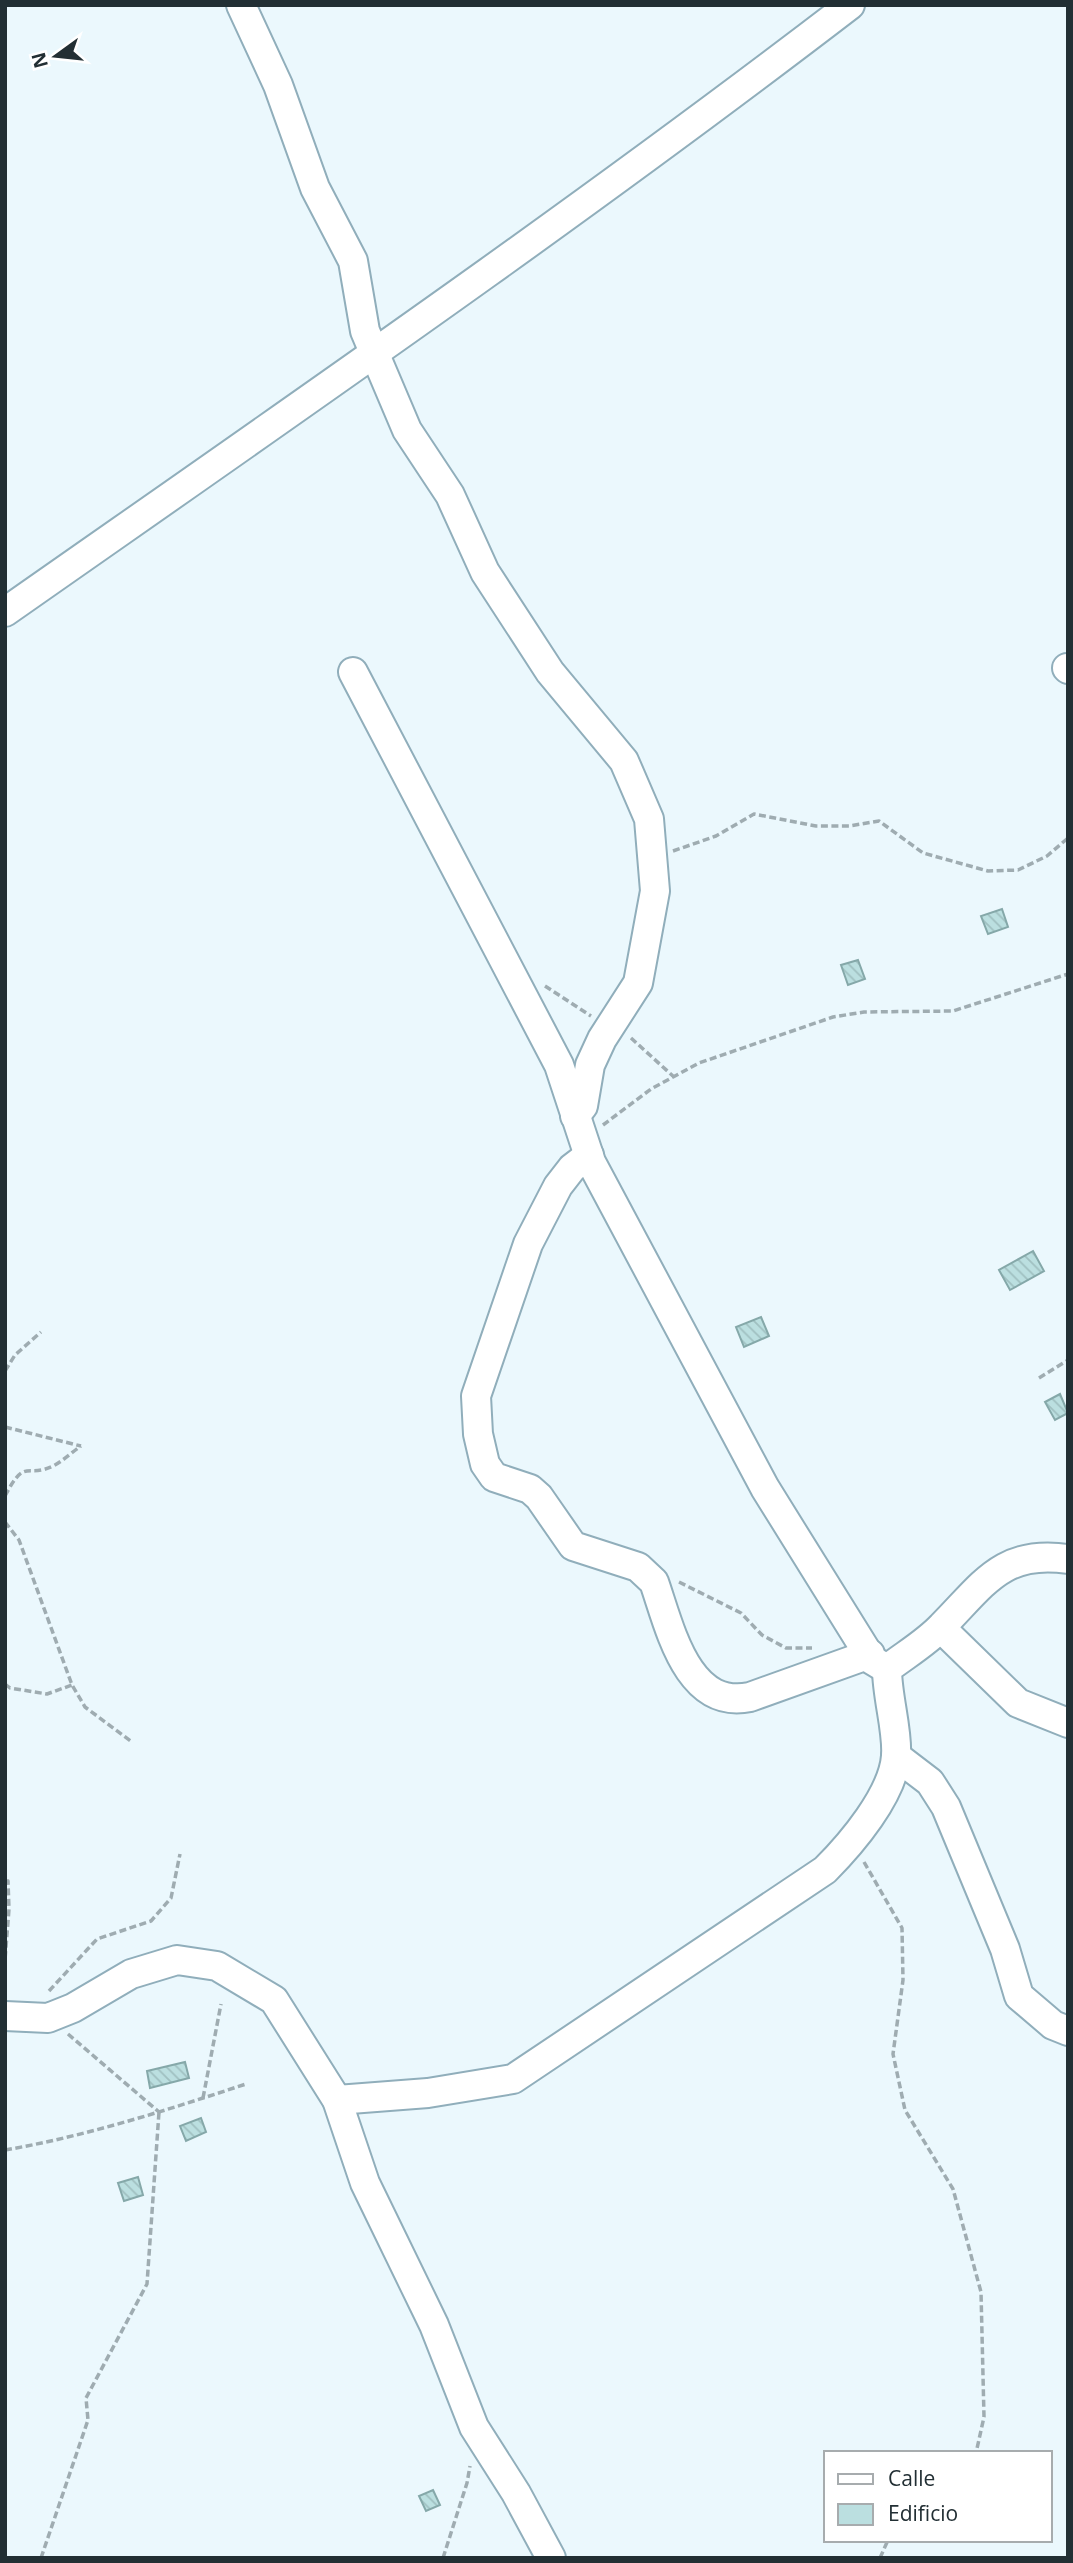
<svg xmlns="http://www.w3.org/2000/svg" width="1073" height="2563" font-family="'Open Sans',sans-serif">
	<defs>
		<pattern id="building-back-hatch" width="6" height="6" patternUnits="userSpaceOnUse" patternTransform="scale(1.75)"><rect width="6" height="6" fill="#bbdfe0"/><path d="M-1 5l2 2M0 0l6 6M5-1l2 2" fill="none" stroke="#a0c0c1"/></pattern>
	</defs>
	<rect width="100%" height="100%" fill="#ebf8fd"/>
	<g fill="url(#building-back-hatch)" stroke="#85a8a9" stroke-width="2">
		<path d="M1002 909 1008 927 988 934 981 916Z"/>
		<path d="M858 960 865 979 848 985 841 965Z"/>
		<path d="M1033 1251 1044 1271 1010 1290 999 1270Z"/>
		<path d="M761 1317 769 1336 744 1347 736 1327Z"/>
		<path d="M1060 1394 1068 1413 1055 1420 1045 1402Z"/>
		<path d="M185 2062 189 2078 150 2088 147 2071Z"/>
		<path d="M201 2118 206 2132 186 2141 180 2126Z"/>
		<path d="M138 2177 143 2195 124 2201 118 2183Z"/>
		<path d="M433 2490 440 2505 426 2511 419 2496Z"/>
	</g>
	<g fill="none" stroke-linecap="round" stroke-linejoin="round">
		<g stroke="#90aebb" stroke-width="32">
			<g id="minor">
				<path d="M241 5 278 85 315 188 353 261 365 331 407 430 450 495 485 572 550 672 624 761 649 819 655 891 638 983 602 1039 590 1065 583 1106 575 1116"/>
				<path d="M5 612C289 413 575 216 850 5"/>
				<path d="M1067 668 1068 669"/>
				<path d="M353 672 559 1065 591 1162 765 1488 872 1660 887 1669"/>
				<path d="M589 1155 572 1168 558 1186 528 1244 476 1396 478 1434 485 1464 494 1477 530 1489 539 1497 573 1546 638 1567 654 1582C670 1628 687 1710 750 1697L870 1654"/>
				<path d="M941 1628 1018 1703 1068 1723"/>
				<path d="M896 1756 930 1782 946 1807 1005 1949 1019 1996 1053 2025 1068 2031"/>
				<path d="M5 2016 48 2018 73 2008 131 1974 177 1960 217 1966 274 2000 337 2100 365 2183 434 2325 474 2427 516 2493 551 2558"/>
				<path d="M337 2100 428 2093 513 2079 825 1870C851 1844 893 1795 896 1756 898 1731 887 1697 887 1669 905 1655 926 1643 942 1626 983 1585 1002 1549 1068 1559"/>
			</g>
		</g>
		<g stroke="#9facb1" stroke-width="3.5" stroke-dasharray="7 3.5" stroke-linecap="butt">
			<path d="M673 851 716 836 754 814 816 826H849L879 821 923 853 988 871 1018 870 1047 856 1068 838"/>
			<path d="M545 986 591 1016"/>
			<path d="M631 1038 674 1077"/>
			<path d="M603 1125 651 1089 699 1063 833 1017 864 1012 953 1011 1068 974"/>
			<path d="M5 1371 15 1355 41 1332"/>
			<path d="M1039 1378 1068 1360"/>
			<path d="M5 1427 81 1446"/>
			<path d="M5 1496C26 1456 26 1479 53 1466 63 1461 72 1452 81 1446"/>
			<path d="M5 1522 19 1540 72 1685 85 1707 132 1742"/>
			<path d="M679 1582 741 1613 762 1635 786 1648H812"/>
			<path d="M5 1684 10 1688 47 1694 72 1685"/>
			<path d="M864 1862 902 1928 903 1980 893 2054 905 2110 953 2189 981 2292 984 2417 976 2453"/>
			<path d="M5 1882 8 1881 9 1909 5 1960"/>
			<path d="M49 1991 97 1939 151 1921 171 1898 180 1854"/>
			<path d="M68 2034 159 2112"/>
			<path d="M203 2098 221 2004"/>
			<path d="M5 2150C87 2136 167 2110 246 2084"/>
			<path d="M41 2558 88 2420 86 2398 147 2284 159 2112"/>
			<path d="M443 2558 467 2483 470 2466"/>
			<path d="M880 2558 888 2540"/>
		</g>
		<use href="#minor" stroke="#fff" stroke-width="28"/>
	</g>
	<rect width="1073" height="2563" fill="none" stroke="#222f34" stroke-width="14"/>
	<rect x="824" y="2451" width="228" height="91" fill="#ffffff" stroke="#a7acae" stroke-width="2"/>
	<rect x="838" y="2474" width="35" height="10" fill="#ffffff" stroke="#a7acae" stroke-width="2"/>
	<text x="888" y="2486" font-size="21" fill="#222f34">Calle</text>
	<rect x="838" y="2504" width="35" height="21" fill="#bbdfe0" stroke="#a7acae" stroke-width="2"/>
	<text x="888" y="2521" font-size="21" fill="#222f34">Edificio</text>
	<g transform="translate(56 56) rotate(255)" stroke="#ffffff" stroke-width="5" paint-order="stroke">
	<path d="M0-5L12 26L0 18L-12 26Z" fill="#222f34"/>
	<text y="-10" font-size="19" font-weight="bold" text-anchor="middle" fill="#222f34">N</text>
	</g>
</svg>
